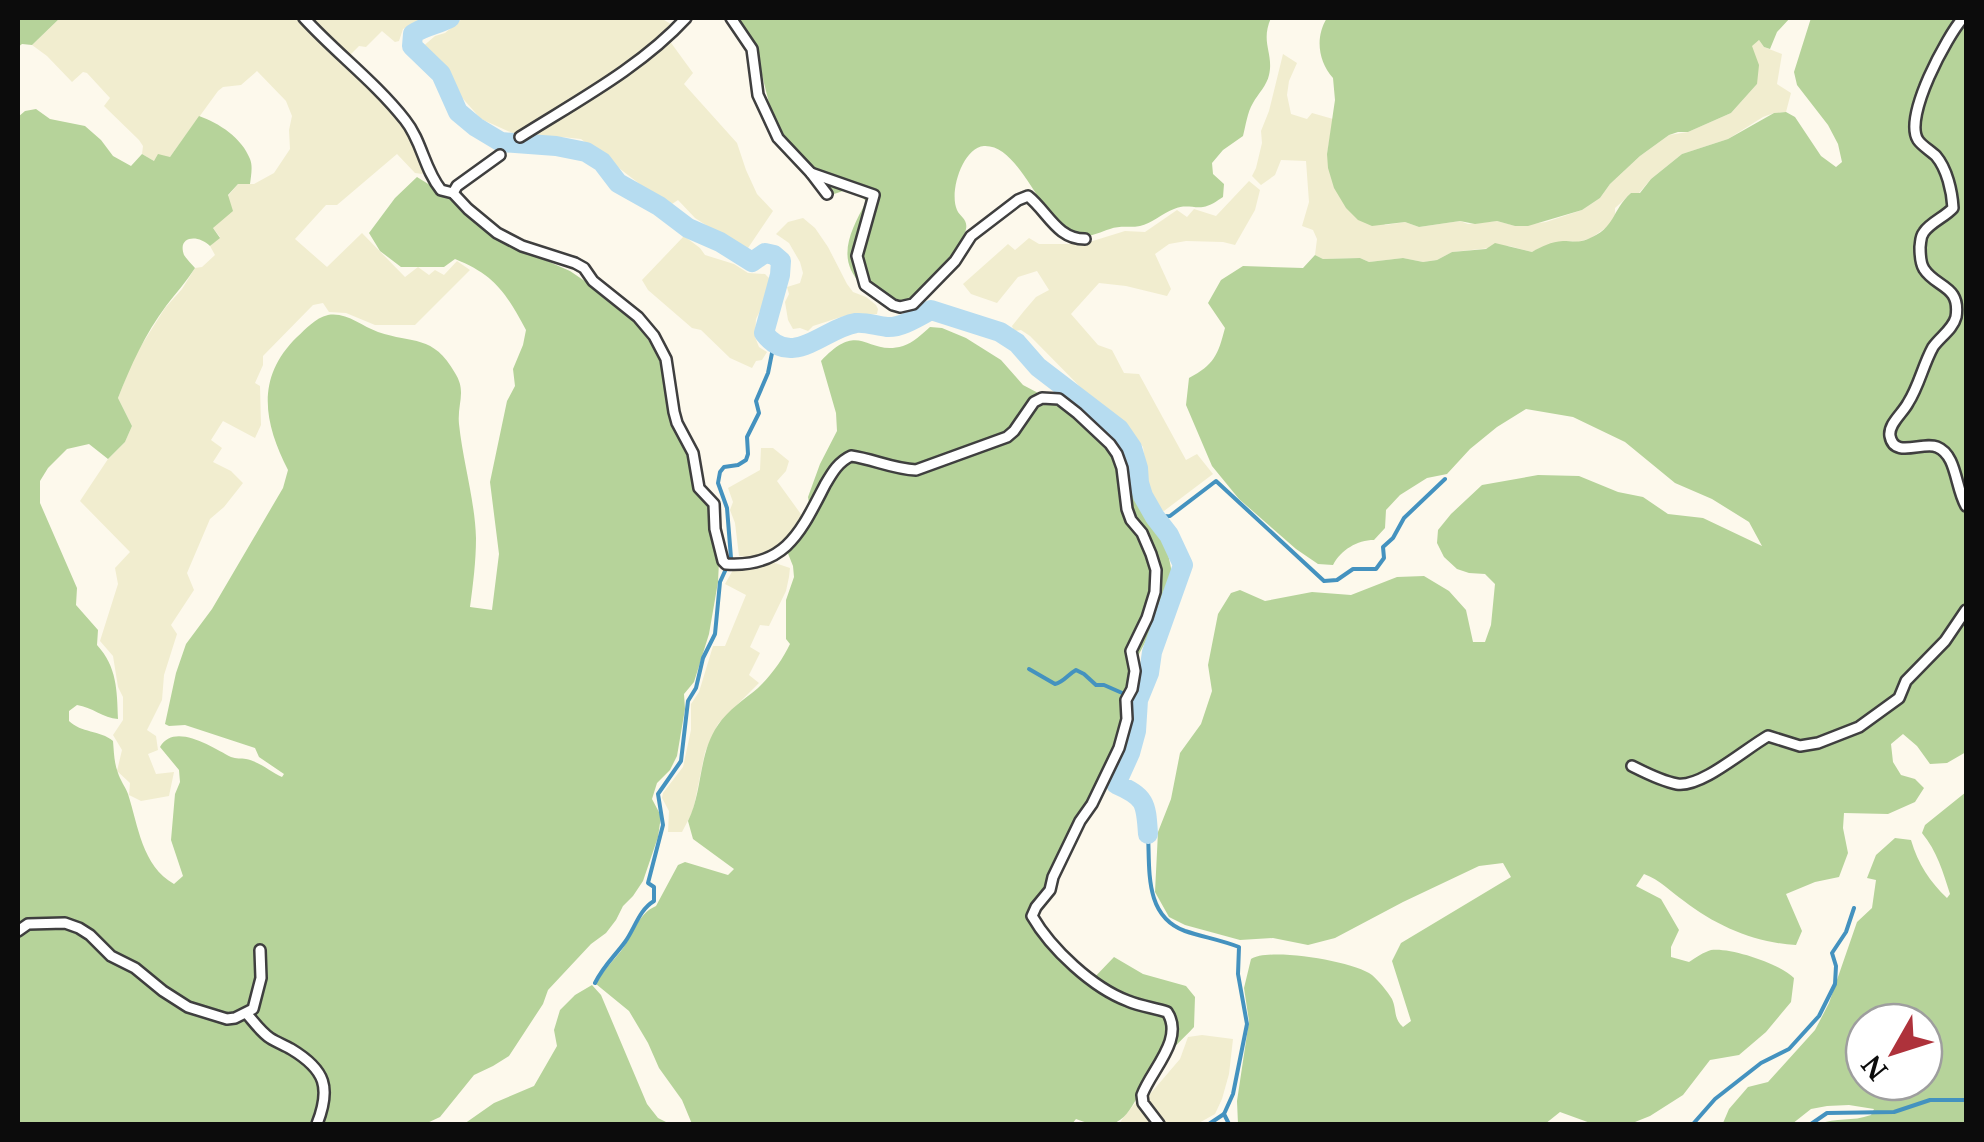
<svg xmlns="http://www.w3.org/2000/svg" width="1984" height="1142" font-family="'Noto Serif',serif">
	<rect width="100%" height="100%" fill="#fdf9ec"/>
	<g fill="#f1edcf">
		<path d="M60 18H301L408 128 426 171 422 174 415 173 397 154 337 205H326L295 239 327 267 362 233 405 277 418 267 429 275 435 270 444 275 457 261 470 270 415 325H375L346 313 329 312 323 303 313 305 263 356V365L255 383 260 386 261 425 255 438 223 421 211 440 222 448 213 462 231 471 243 483 224 507 210 519 187 573 194 590 171 625 177 634 164 675 162 700 147 730 156 736 158 750 148 754 156 774 174 772 169 796 141 801 129 795 130 783 117 771 122 750 113 735 123 720V697L118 687 113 656 100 641 118 584 115 568 130 552 80 501 108 459 125 442 132 426 118 398 134 357 165 308 182 289 195 268 202 267 215 255 210 246 220 237 213 228 228 196 238 184H254L274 173 290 149 289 130 292 116 286 101 257 71 241 85 223 87 218 91 170 157 154 161 142 154 143 146 139 140 104 106 110 98 87 73 83 72 72 82 47 56 32 45Z"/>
		<path d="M307 18H425L403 29 399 41 395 42 382 31 366 47 359 46 348 57Z"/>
		<path d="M463 18H661L674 26 658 41 576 99 517 135 481 119 457 92 446 69 421 48 435 36 445 33Z"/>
		<path d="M669 40 693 73 684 84 737 143 746 170 757 194 773 211 746 251 695 218 678 200 672 204 658 198 581 139 562 137 553 139 529 135Z"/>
		<path d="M1759 40 1764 47 1782 54 1777 84 1791 93 1786 112 1774 113 1763 117 1728 139 1682 154 1651 179 1639 193H1631L1623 201 1615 208V219L1607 227 1591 238 1578 242 1567 241 1542 247 1532 252 1509 246 1452 252 1437 260 1423 262 1403 258 1369 262 1360 258 1323 259 1315 255 1317 239 1313 230 1302 226 1309 202 1306 161 1281 160 1275 175 1261 185 1252 176 1256 168 1262 143 1261 131 1269 111 1283 54 1297 63 1289 81 1287 95 1291 114 1307 119 1312 113 1333 119 1327 154 1385 225 1405 222 1419 227 1460 221 1468 224 1497 221 1516 226 1546 222 1582 210 1600 198 1610 184 1640 156 1669 135 1688 132 1731 113 1757 84 1751 46Z"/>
		<path d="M1249 181 1260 190 1255 210 1235 245 1223 242 1186 241 1169 244 1155 254 1171 289 1167 296 1126 286 1099 283 1071 314 1098 345 1112 350 1124 373 1139 374 1186 460 1197 454 1213 474 1164 511 1154 507 1151 501 1143 447 1120 419 1098 405 1030 336 1021 330 1014 331 1012 326 1024 311 1036 297 1049 290 1037 271 1018 277 997 303 971 294 963 284 1008 244 1015 250 1029 238 1039 244H1083L1125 231 1145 232 1177 210 1187 217 1194 209 1216 216Z"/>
		<path d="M803 218 815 228 828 247 847 284 853 292 866 297 876 305 878 309 877 314 844 316 813 326 808 331 800 328 793 329 788 320 785 302 789 294 787 287 800 283 803 273 800 262 789 243 776 234 788 222Z"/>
		<path d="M684 236 700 248 705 255 734 264 748 273 765 274 770 279V291L756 319 755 337 759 347 767 352 762 360 756 361 752 368 730 358 701 330 692 328 648 290 642 280Z"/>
		<path d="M761 448H773L789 461 786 471 777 481 803 517 800 528 771 555 752 558 739 556 735 523 730 510 733 502 728 488 760 470Z"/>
		<path d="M769 561 790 568 789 577 786 591 769 626 760 625 750 647 760 653 749 675 759 683 718 724 705 752 693 811 682 832H668L669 811 662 798 663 793 683 767 691 730V704L699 692 713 646H725L746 595 725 584 733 570Z"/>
		<path d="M1202 1035 1233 1039 1229 1074 1222 1099 1215 1114 1197 1124H1164L1145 1100 1180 1059 1188 1037Z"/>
		<path d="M1137 1101 1155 1124H1119L1123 1118Z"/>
	</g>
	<g fill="#b6d39a" fill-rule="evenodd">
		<path d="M18 18H60L32 45 22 44 18 47Z"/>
		<path d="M738 18H1271C1260 43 1274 53 1269 75 1267 85 1258 94 1253 103 1247 113 1246 125 1243 136L1223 150 1212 163 1213 174 1224 184 1223 197C1217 201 1210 206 1203 207 1192 208 1185 204 1174 209 1163 213 1151 224 1140 226 1130 228 1120 225 1110 229 1100 232 1092 237 1081 236 1043 232 1023 144 984 146 962 148 949 193 957 210 960 217 968 219 966 229 964 243 923 295 910 301 900 305 882 300 873 295 871 294 864 286 862 285 835 259 851 230 866 202L862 196 849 189 834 194 786 142 770 107 755 47Z"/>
		<path d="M1327 18H1790L1777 32 1770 49 1764 47 1759 40 1752 46 1759 65 1757 84 1731 113 1688 132H1678L1669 135 1640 156 1610 184 1600 198 1582 210 1528 226H1515L1497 221 1475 224 1460 221 1419 227 1405 222 1372 226 1358 220 1346 208 1334 188 1328 168 1327 154 1335 100 1333 78C1318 61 1315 37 1327 18Z"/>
		<path d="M1811 18H1966V752L1947 763 1930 764 1917 746 1903 734 1891 744 1893 762 1901 775 1915 779 1924 788 1915 802 1888 814 1844 813 1843 828 1848 853 1839 877 1815 882 1786 894 1802 931 1796 945C1756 943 1716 926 1684 901 1670 891 1660 880 1644 874L1636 886 1661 899 1679 930 1671 947V957L1689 962C1695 958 1704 952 1711 950 1730 947 1781 964 1794 978L1791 1002 1766 1032 1739 1055 1710 1060 1683 1095 1650 1116 1630 1124H1593L1560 1112 1545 1124H1238L1237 1101 1249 1021 1244 988 1251 959C1269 947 1354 961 1372 975 1378 980 1388 992 1392 999 1397 1010 1393 1018 1403 1027L1411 1021 1392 961 1401 943 1511 877 1503 863 1479 866 1403 902 1335 938 1308 945 1273 938 1240 940 1185 925 1169 917 1155 892 1158 832 1171 799 1180 753 1201 724 1212 691 1208 665 1218 614 1231 593 1240 590 1265 601 1312 592 1351 595 1397 577 1424 576 1449 591 1466 610 1473 642H1485L1491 625 1495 584 1485 574 1469 573 1457 569 1444 557 1437 543 1438 530 1451 514 1482 485 1538 475 1579 476 1618 492 1643 497 1668 514 1703 518 1762 546 1749 522 1712 499 1675 483 1625 442 1573 417 1526 409 1497 427 1470 449 1447 474 1427 478 1400 495 1386 510 1385 528 1374 540C1357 540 1341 550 1333 565L1318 564 1296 549 1239 499 1212 466 1186 405 1189 378C1214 365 1218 355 1225 328L1208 303 1221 280 1243 266 1303 268 1315 255 1323 259 1360 258 1369 262 1403 258 1423 262 1437 260 1452 252 1486 249 1495 243 1532 252C1542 246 1551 242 1563 241 1572 241 1579 243 1588 239 1616 228 1611 211 1631 193H1640L1651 179 1682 154 1728 139 1774 113 1786 112 1795 117 1821 156 1836 167 1842 162 1838 144 1828 125 1797 85 1794 72Z"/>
		<path d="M36 109 50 119 85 126 101 140 113 156 131 166 142 154 154 161 158 154 170 157 199 116C219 123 242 138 250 159 253 166 251 176 250 184H238L228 195 233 211 213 228 220 238 210 246C198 234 177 236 184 255 185 257 194 267 195 268 186 282 176 293 166 306 145 334 131 365 118 398L132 426 125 442 108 459 89 444 67 449 48 468 40 481V503L77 588 76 605 98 630 97 645C117 667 117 690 118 719 103 718 92 707 77 705L69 711V721C81 733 100 730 113 741 114 752 114 763 118 773 120 780 125 786 128 794 138 825 142 866 174 884L183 876 171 840 175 794 180 782 179 770 160 747C174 722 212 747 231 757 236 759 241 758 246 759 258 761 271 772 282 777L284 774 259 757 255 748 185 725 169 726 165 724 176 673 186 644 212 609 283 488 288 470C264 423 255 378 297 337 306 329 315 318 328 315 347 312 361 326 378 332 413 344 433 334 455 373 467 392 457 403 459 424 463 462 475 501 476 538 476 561 473 585 470 607L492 610 499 554 490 482 507 401 515 386 513 369 523 345 526 330C506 293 495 275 455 259L444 267H401L380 251 369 233 395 198 417 177 454 200 477 223 506 243 570 271 592 286 634 320 661 358 673 420 708 506 719 562 718 582 709 634 694 682 684 694 685 709 677 756 670 770 657 783 652 799 661 816 658 837 643 881 633 896 623 906 616 920 606 933 591 944 548 990 543 1004 509 1056 493 1066 474 1075 440 1117 425 1124H18V117L25 111Z"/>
		<path d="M930 327 942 328 966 338 1001 360 1023 385 1093 422 1119 449 1141 509 1166 544 1171 568 1172 584 1161 612 1128 675 1118 741 1099 785 1070 829 1044 892 1030 912 1028 919 1055 954 1090 982 1114 957 1143 974 1186 986 1195 997 1194 1027C1182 1040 1167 1053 1156 1067 1129 1100 1132 1141 1076 1119L1072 1124H692L682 1100 659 1068 648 1043 629 1011 596 984C603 971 612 962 621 951 633 936 637 914 656 906L678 865 685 862 728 875 734 869 693 839 688 821C703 791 698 754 718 725 728 710 745 699 758 688 770 677 783 659 790 644L786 639V600L794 577 793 566 787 551 805 532 812 521 808 497 820 464 837 431 836 413 821 361C861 318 866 357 903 346 913 343 922 334 930 327Z"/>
		<path d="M1966 792V1124H1819C1836 1117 1852 1122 1871 1115L1874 1109 1849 1105 1827 1106 1811 1109 1792 1124H1724L1723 1123 1729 1109 1748 1087 1768 1082 1815 1030 1829 1003 1857 922 1872 908 1876 880 1867 878 1876 855 1895 838 1911 840C1918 864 1930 882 1947 898L1950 894C1943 872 1937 851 1922 833L1925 825ZM1864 1022H1924V1082H1864Z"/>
		<path d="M592 985 601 995 647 1104 658 1118 670 1124H464L494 1103 534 1086 557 1046 554 1030 560 1010 575 995Z"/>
	</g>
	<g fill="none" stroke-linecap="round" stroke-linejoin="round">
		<g stroke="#4492bf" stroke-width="4">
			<path d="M1155 517 1170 516 1216 481 1324 581 1337 580 1353 569H1376L1384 558 1383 547 1393 538 1404 518 1445 479"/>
			<path d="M1029 669 1055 684C1064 682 1067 675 1076 670L1084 674 1096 685H1104L1138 700"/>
			<path d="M1148 834C1150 870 1144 916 1185 931 1203 937 1221 940 1239 947L1238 974 1247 1024 1233 1094 1224 1114 1229 1124"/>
			<path d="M595 983C604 965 614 957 625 942 635 928 639 910 654 901V887L648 883 663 825 658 794 681 761 688 701 696 688 703 658 715 634 720 582 731 558 727 508 718 483 720 472 724 467 738 465 746 460 748 454 747 437 759 413 756 401 768 373 774 343"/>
			<path d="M1209 1124 1224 1114"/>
			<path d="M1693 1124 1715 1099 1761 1063 1789 1049 1819 1016 1835 984 1836 966 1832 953 1846 932 1854 908"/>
			<path d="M1811 1124 1827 1113 1894 1112 1930 1100H1966"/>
		</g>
		<path stroke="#b6dcf0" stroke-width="20" d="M450 18C439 24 422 27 413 34L412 46 441 74 458 112 476 127 501 142 556 146 586 152 602 162 618 183 659 206 688 228 720 242 752 262 765 253 774 255 781 261 780 275 764 333C792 370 824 328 856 323 866 322 877 326 887 327 901 328 918 317 931 310L1000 332 1017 343 1038 367 1119 429 1132 448 1138 468 1139 483 1143 496 1155 517 1169 535 1183 565 1152 652 1149 673 1138 700 1136 731 1130 753 1116 784C1146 797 1146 803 1148 834"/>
		<g stroke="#3f3f3f" stroke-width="14">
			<g id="minor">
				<path d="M304 18C336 53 375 82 405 120 422 141 424 169 441 190L453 193 468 209 497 233 522 246 575 263 584 268 593 281 638 317 654 336 666 359 674 412 677 423 693 453 699 488 714 504 715 529 723 561 726 564C786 568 801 531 825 485 832 473 838 462 851 456 873 459 893 469 916 470L1007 437 1014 431 1034 402 1042 398 1059 399 1077 413 1110 444 1117 454 1122 468 1127 509 1131 520 1142 533 1151 554 1156 570 1155 592 1147 618 1131 651 1135 671 1132 689 1126 700 1127 719 1119 748 1092 804 1080 821 1053 877 1050 890 1036 907 1032 916C1051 949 1093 988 1128 1001 1140 1006 1154 1008 1167 1012 1185 1039 1151 1070 1142 1095L1143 1103 1159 1124"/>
				<path d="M731 18 752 49 758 95 778 138 811 173 827 194"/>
				<path d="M1963 18C1947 36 1903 117 1918 140 1922 146 1931 151 1936 156 1947 169 1952 191 1953 208 1945 217 1931 222 1924 232 1920 237 1921 241 1920 247 1920 254 1920 263 1924 269 1936 288 1961 285 1956 317 1953 329 1940 337 1933 347 1923 365 1919 386 1908 403 1903 413 1888 424 1890 436 1894 459 1923 441 1937 447 1957 455 1955 487 1966 506"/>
				<path d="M520 137C577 101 641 67 686 18"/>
				<path d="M811 173 874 195 857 256 865 285 893 305 900 307 913 304 955 261 971 236 1018 200 1028 196C1048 212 1057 239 1085 239"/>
				<path d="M453 193 457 186 500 155"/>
				<path d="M1632 766C1646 773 1661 781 1677 784 1701 788 1745 749 1768 736L1800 746 1818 743 1859 727 1899 698 1906 681 1945 641 1966 610"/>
				<path d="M18 931 28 924 65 923 79 928 90 935 111 956 135 968 163 991 188 1007 227 1019 235 1018 253 1009 261 978 260 950"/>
				<path d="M247 1014C254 1022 261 1032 270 1038 276 1042 284 1045 291 1049 326 1070 331 1088 317 1124"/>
			</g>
		</g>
		<use href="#minor" stroke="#fff" stroke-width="9"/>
	</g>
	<rect width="1984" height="1142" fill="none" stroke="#0c0c0c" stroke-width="40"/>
	<g transform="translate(1894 1052) rotate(231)"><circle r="48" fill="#ffffff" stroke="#9e9e9e" stroke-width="2.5"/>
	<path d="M0-8L18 38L0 25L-18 38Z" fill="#ae323b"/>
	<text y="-15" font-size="28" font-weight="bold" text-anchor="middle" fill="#0c0c0c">N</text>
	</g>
</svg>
